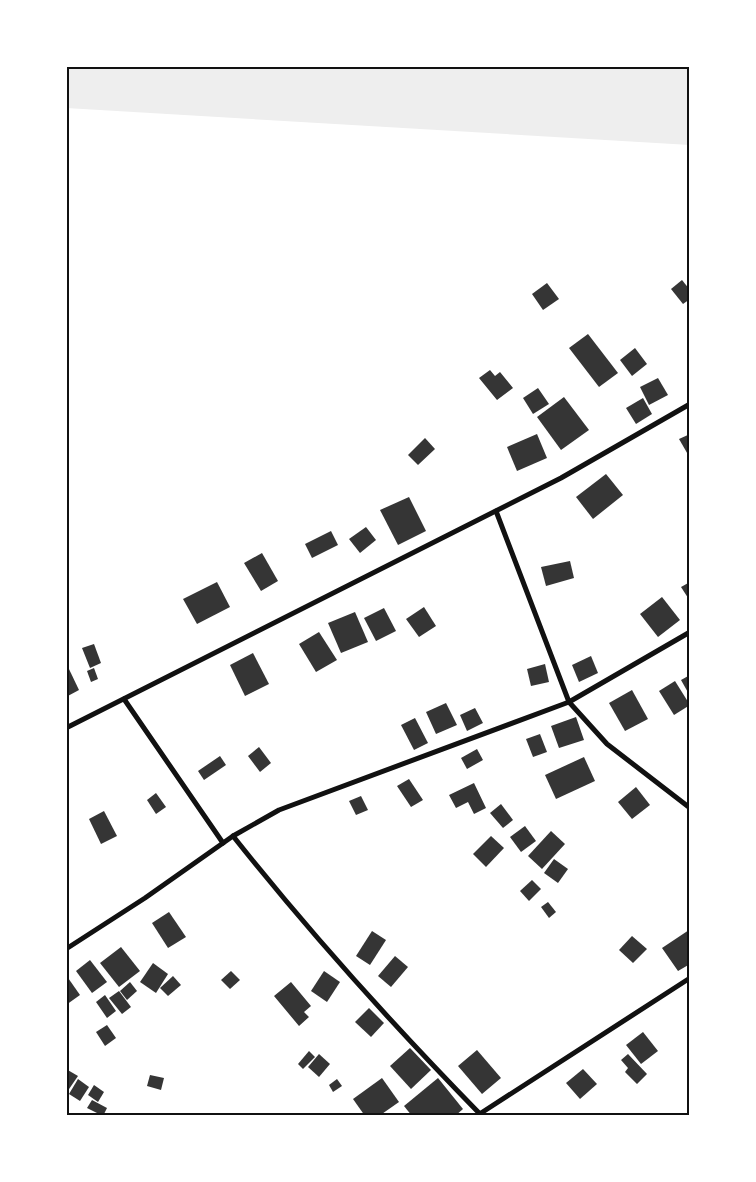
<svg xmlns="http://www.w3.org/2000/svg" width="756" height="1182" font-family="'Varela Round',sans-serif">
	<rect width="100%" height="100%" fill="#fff"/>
	<path fill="#eee" d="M66 66 690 67V145L66 108Z"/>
	<g fill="#353535">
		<path d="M682 280 690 290V299L683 304 671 289Z"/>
		<path d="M547 283 559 299 543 310 532 294Z"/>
		<path d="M588 334 618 373 599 387 569 348Z"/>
		<path d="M635 348 647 364 632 376 620 360Z"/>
		<path d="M490 370 495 376 500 372 513 388 497 400 479 378Z"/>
		<path d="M658 378 668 395 649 405 640 387Z"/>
		<path d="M538 388 549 404 533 414 523 398Z"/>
		<path d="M564 397 589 430 561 450 537 417Z"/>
		<path d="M643 398 652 414 636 424 626 408Z"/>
		<path d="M537 434 547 458 517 471 507 447Z"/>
		<path d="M690 434V458L679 439Z"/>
		<path d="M425 438 435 449 418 465 408 455Z"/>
		<path d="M606 474 623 495 593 519 576 497Z"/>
		<path d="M409 497 426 531 398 545 380 510Z"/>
		<path d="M366 527 376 540 360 553 349 539Z"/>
		<path d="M331 531 338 545 312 558 305 544Z"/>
		<path d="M262 553 278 581 261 591 244 563Z"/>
		<path d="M570 561 574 578 546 586 541 567Z"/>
		<path d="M217 582 230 607 197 624 183 599Z"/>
		<path d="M690 582V601L681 587Z"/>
		<path d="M662 597 680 620 658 637 640 614Z"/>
		<path d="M424 607 436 626 419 637 406 619Z"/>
		<path d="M384 608 396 631 376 641 364 618Z"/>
		<path d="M355 612 368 642 341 653 328 623Z"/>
		<path d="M319 632 337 660 316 672 299 644Z"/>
		<path d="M94 644 101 663 90 668 82 648Z"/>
		<path d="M253 653 269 684 245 696 230 665Z"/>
		<path d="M591 656 598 673 579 682 572 665Z"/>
		<path d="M545 664 549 682 531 686 527 669Z"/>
		<path d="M66 667H68L79 690 66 697Z"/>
		<path d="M94 668 98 679 91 682 87 671Z"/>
		<path d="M690 675V696L681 680Z"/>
		<path d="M675 681 690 705 674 715 659 691Z"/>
		<path d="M632 690 648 719 625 731 609 703Z"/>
		<path d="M446 703 457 725 436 734 426 712Z"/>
		<path d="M475 708 483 723 467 731 460 715Z"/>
		<path d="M576 717 584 740 559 748 551 726Z"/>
		<path d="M415 718 428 743 414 750 401 725Z"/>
		<path d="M540 734 547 752 533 757 526 739Z"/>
		<path d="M259 747 271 763 260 772 248 756Z"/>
		<path d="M477 749 483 760 467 769 461 758Z"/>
		<path d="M220 756 226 765 204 780 198 771Z"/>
		<path d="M584 757 595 781 556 799 545 775Z"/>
		<path d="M409 779 423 800 411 807 397 786Z"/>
		<path d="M474 783 486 808 474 814 468 802 456 808 449 795Z"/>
		<path d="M636 787 650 805 632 819 618 802Z"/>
		<path d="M156 793 166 807 156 814 147 800Z"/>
		<path d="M361 796 368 810 356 815 349 801Z"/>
		<path d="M501 804 513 820 503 828 490 813Z"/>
		<path d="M104 811 117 836 101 844 89 819Z"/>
		<path d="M525 826 536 841 521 852 510 837Z"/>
		<path d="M551 831 565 844 542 869 528 856Z"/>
		<path d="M491 836 504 848 486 867 473 854Z"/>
		<path d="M554 859 568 869 558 883 544 873Z"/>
		<path d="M532 880 541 889 529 901 520 891Z"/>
		<path d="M548 902 556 912 549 918 541 907Z"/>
		<path d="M169 912 186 937 168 948 152 923Z"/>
		<path d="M689 930 690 945 687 947 690 951V964L678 971 662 948Z"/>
		<path d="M372 931 386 940 370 965 356 956Z"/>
		<path d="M632 936 647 949 633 963 619 950Z"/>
		<path d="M121 947 140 971 119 987 100 963Z"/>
		<path d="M395 956 408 967 391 987 378 976Z"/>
		<path d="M90 960 107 982 92 993 76 971Z"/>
		<path d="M153 963 168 974 156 993 140 982Z"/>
		<path d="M231 971 240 980 230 989 221 980Z"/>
		<path d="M324 971 340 982 327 1002 311 991Z"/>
		<path d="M66 975 80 995 66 1005Z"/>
		<path d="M173 976 181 985 168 996 160 988Z"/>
		<path d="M130 982 137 991 127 1000 120 991Z"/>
		<path d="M291 982 311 1006 304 1012 309 1017 299 1026 274 996Z"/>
		<path d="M119 991 131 1007 122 1014 109 998Z"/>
		<path d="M105 995 116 1011 107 1018 96 1002Z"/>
		<path d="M369 1008 384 1023 371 1037 355 1022Z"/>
		<path d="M107 1025 116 1038 105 1046 96 1032Z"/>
		<path d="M643 1032 658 1051 641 1064 626 1045Z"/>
		<path d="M410 1048 431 1070 411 1089 390 1066Z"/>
		<path d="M477 1050 501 1078 482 1094 458 1066Z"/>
		<path d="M309 1051 315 1057 303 1069 298 1064Z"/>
		<path d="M319 1054 330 1064 319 1077 308 1067Z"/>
		<path d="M628 1054 647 1074 637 1084 625 1072 628 1068 621 1060Z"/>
		<path d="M66 1069 78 1076 67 1092 66 1091Z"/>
		<path d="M583 1069 597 1084 580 1099 566 1083Z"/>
		<path d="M150 1075 164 1078 161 1090 147 1086Z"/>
		<path d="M382 1078 399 1102 379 1116H365L353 1099Z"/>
		<path d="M438 1078 463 1109 455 1116H412L404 1106Z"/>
		<path d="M78 1079 89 1087 80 1101 69 1094Z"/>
		<path d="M337 1079 342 1086 333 1092 329 1085Z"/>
		<path d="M94 1085 104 1092 98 1102 88 1095Z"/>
		<path d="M92 1100 107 1108 103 1116 87 1108Z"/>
	</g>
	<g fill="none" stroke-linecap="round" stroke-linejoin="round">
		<g stroke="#111" stroke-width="5">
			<path d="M496 511 569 702 607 744 690 808"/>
			<path d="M124 699 223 843"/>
			<path d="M66 728 561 478 690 404"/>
			<path d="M233 836C310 933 393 1025 480 1114"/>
			<path d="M66 949 145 898 233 836 279 810 569 702 690 632"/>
			<path d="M478 1115 690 978"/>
		</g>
	</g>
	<rect width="756" height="1182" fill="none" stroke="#ffffff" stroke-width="135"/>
	<rect x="68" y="68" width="620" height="1046" fill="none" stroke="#111" stroke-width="2"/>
</svg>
